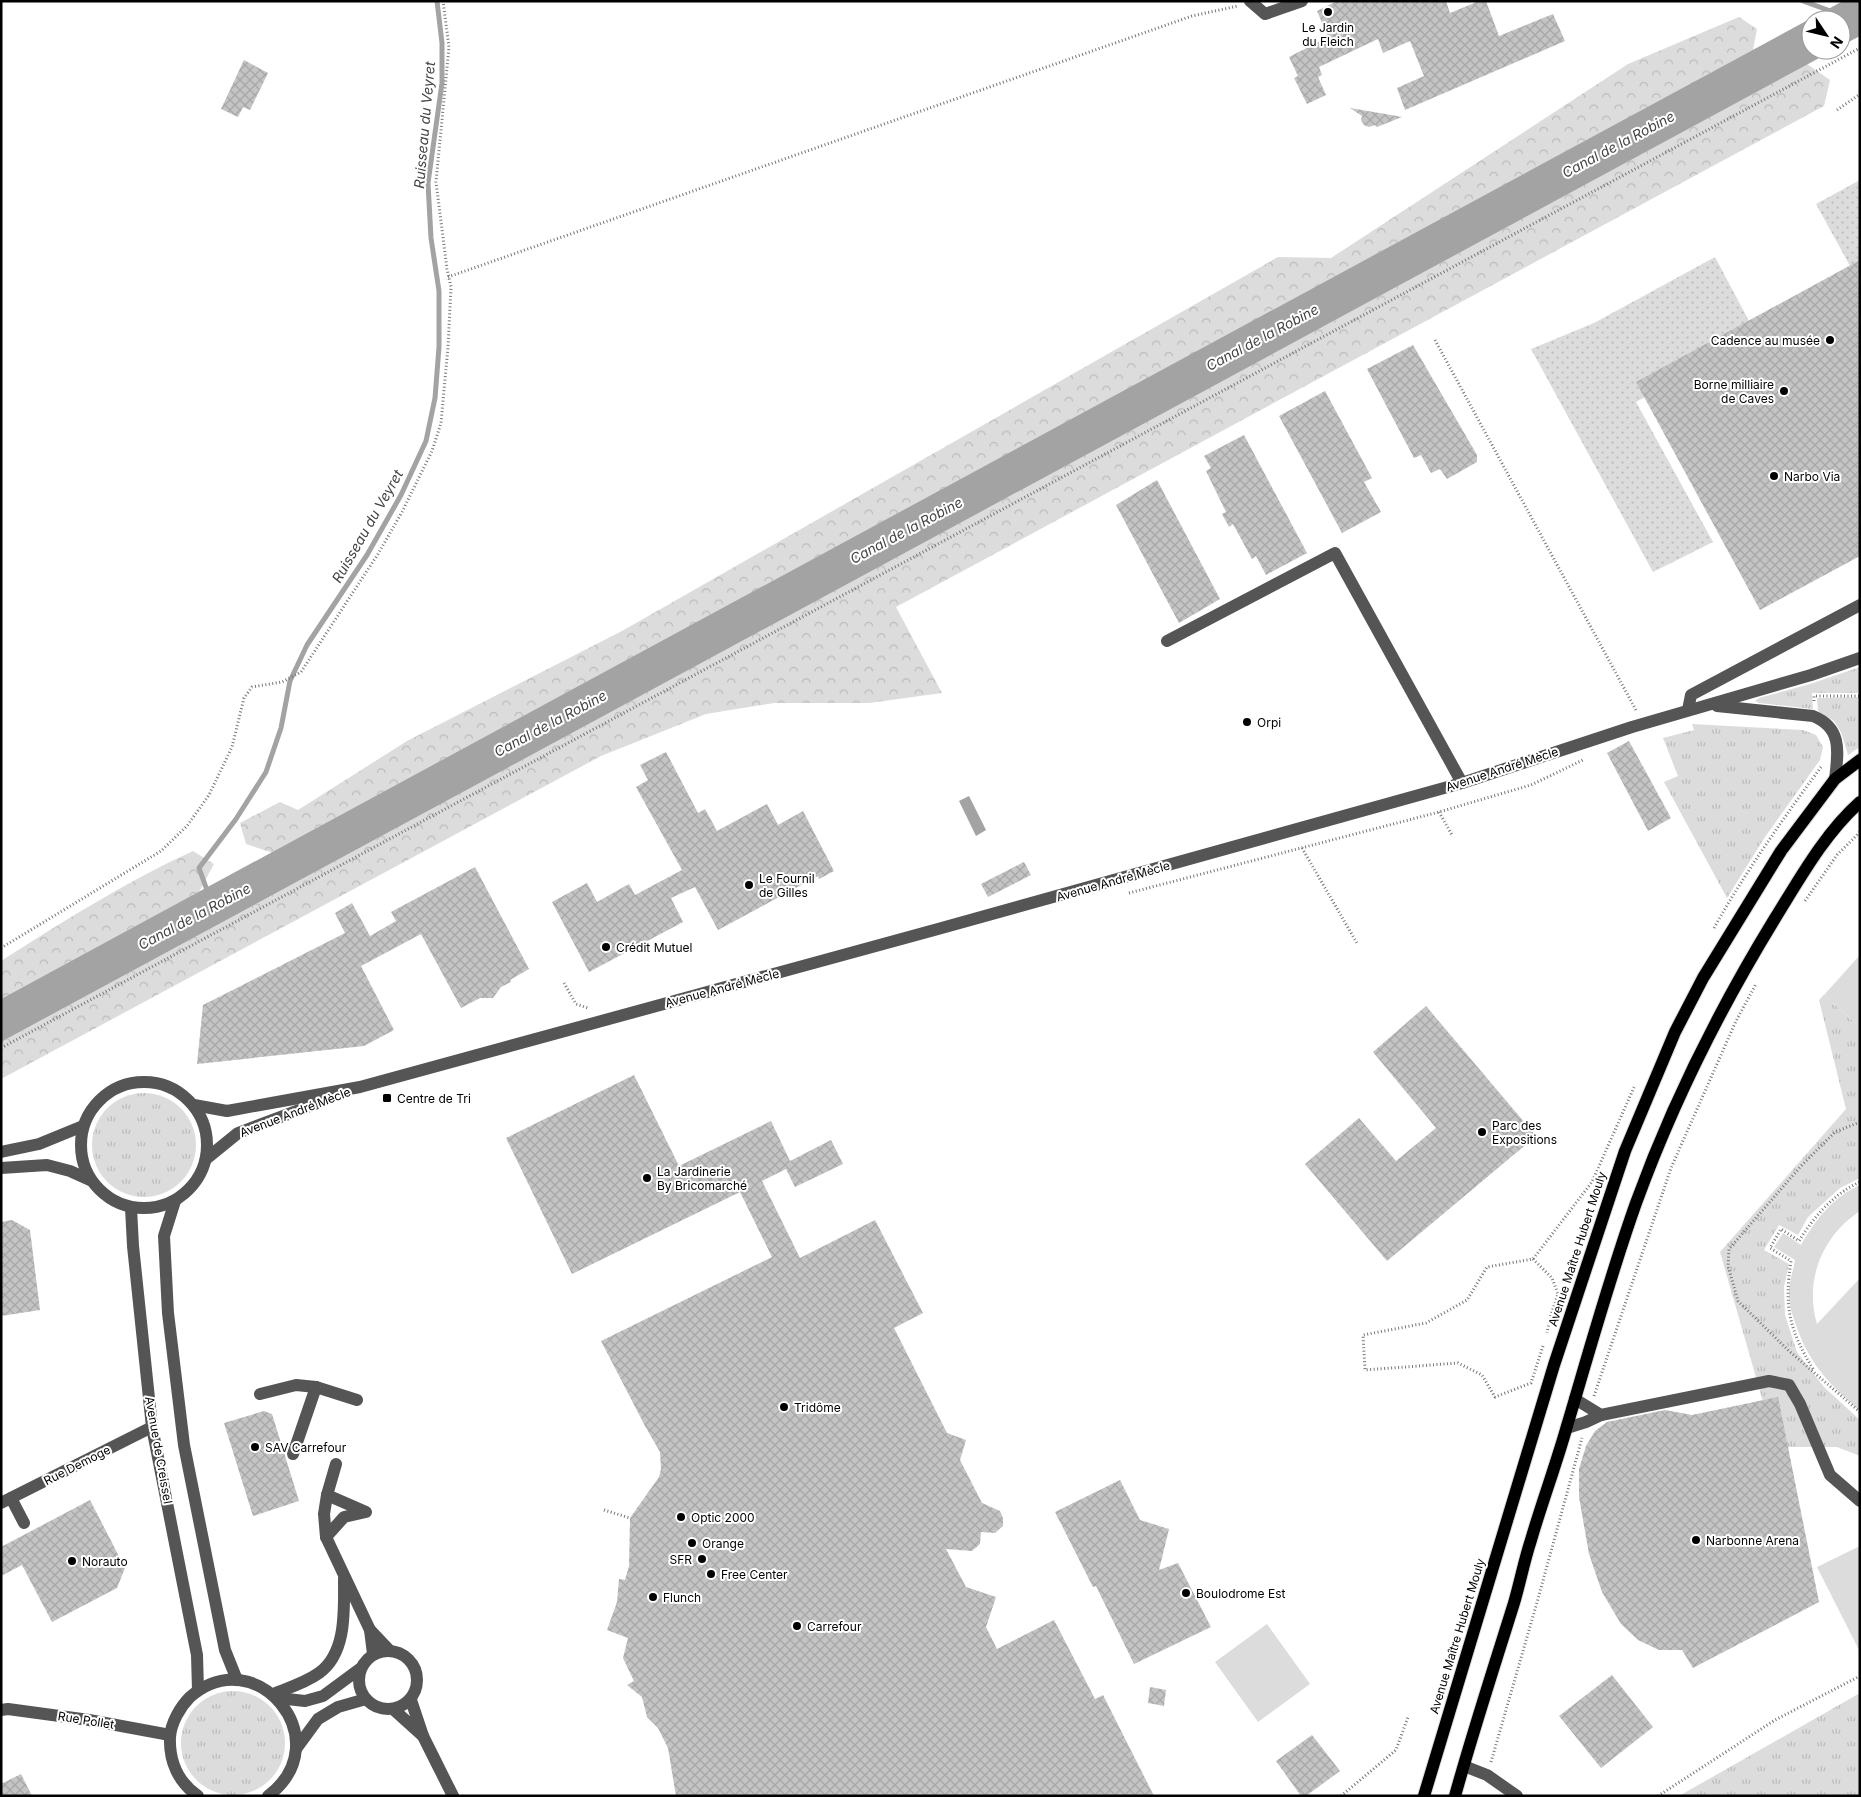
<svg xmlns="http://www.w3.org/2000/svg" width="1861" height="1797" font-family="Inter,sans-serif">
	<defs>
		<pattern id="grass-tufts" width="24" height="20" patternUnits="userSpaceOnUse" patternTransform="scale(1.25)"><rect width="24" height="20" fill="#dcdcdc"/><path d="M3 7l-1-3M5 7V3M7 7l1-3M15 17l-1-3M17 17v-4M19 17l1-3" fill="none" stroke="#bbb"/></pattern>
		<pattern id="forest-crowns" width="20" height="18" patternUnits="userSpaceOnUse" patternTransform="scale(1.25)"><rect width="20" height="18" fill="#dcdcdc"/><path d="M2 6a3 3 0 1 1 6 0M12 15a3 3 0 1 1 6 0" fill="none" stroke="#bbb"/></pattern>
		<pattern id="park-dots" width="8" height="8" patternUnits="userSpaceOnUse" patternTransform="scale(1.25)"><rect width="8" height="8" fill="#dcdcdc"/><path d="M2 2h.1M6 6h.1" fill="none" stroke="#bbb" stroke-width="1.8" stroke-linecap="round"/></pattern>
		<pattern id="building-cross-hatch" width="8" height="8" patternUnits="userSpaceOnUse" patternTransform="scale(1.25)"><rect width="8" height="8" fill="#c4c4c4"/><path d="M0 0l8 8M0 8l8-8" fill="none" stroke="#a7a7a7"/></pattern>
	</defs>
	<rect width="100%" height="100%" fill="#fff"/>
	<g fill="url(#grass-tufts)">
		<path d="M1860 667V693H1812L1813 709 1759 703 1755 701 1759 698 1810 684Z"/>
		<path d="M1860 697V747L1848 755 1841 732 1834 721 1818 711 1817 698Z"/>
		<path d="M1692 724 1803 730 1816 735 1823 747 1820 760 1765 837 1727 898 1664 782 1678 776 1663 738 1694 730Z"/>
		<path d="M1824 995 1860 1027V1178L1840 1188 1808 1217 1798 1235 1779 1225 1764 1250 1789 1264 1784 1287 1785 1315 1797 1352 1824 1387 1860 1420V1456L1837 1447H1776L1720 1252 1846 1109 1819 1000Z"/>
		<circle cx="144" cy="1145" r="52"/>
		<circle cx="233" cy="1743" r="52"/>
		<path d="M1860 1693V1796H1679Z"/>
	</g>
	<g fill="url(#forest-crowns)">
		<path d="M1739 17 1757 29 1753 50 273 853 246 844 240 823 280 802 298 810 407 741 622 631 1278 257 1331 258 1628 64Z"/>
		<path d="M1807 64 1830 80 1824 106 896 607 942 693 869 703H774L706 714 601 756 1 1079V1042Z"/>
		<path d="M193 851 214 864 199 892 1 999V961C64 921 125 882 193 851Z"/>
	</g>
	<g fill="url(#park-dots)">
		<path d="M1860 180V260L1850 266 1816 204Z"/>
		<path d="M1715 257 1749 321 1637 382 1645 397 1636 402 1713 542 1653 572 1531 349 1594 323Z"/>
	</g>
	<g fill="#dcdcdc">
		<path d="M1860 955V1027L1824 995Z"/>
		<path d="M1860 1185V1211C1822 1236 1804 1281 1817 1324L1860 1278V1411C1831 1386 1810 1365 1797 1328 1793 1317 1789 1306 1789 1294 1789 1283 1793 1271 1795 1260L1774 1247 1783 1233 1801 1245C1815 1220 1833 1197 1860 1185Z"/>
		<path d="M1860 1546V1652L1817 1567Z"/>
		<path d="M1267 1624 1310 1684 1258 1722 1215 1662Z"/>
	</g>
	<g fill="#a3a3a3">
		<path d="M1843 1H1860V36L1841 46V20H1811V50H1834L1 1042V999Z"/>
		<path d="M969 796 986 830 976 836 959 801Z"/>
	</g>
	<g fill="none" stroke-linecap="round" stroke-linejoin="round">
		<g stroke="#a3a3a3" stroke-width="5">
			<path d="M1803 1 1833 12"/>
			<path d="M208 893 199 868 236 819 266 772 281 728 290 681 307 645 367 555 401 495 426 441 435 398 439 347V291L431 238 428 183 442 83V43L437 1"/>
		</g>
	</g>
	<g fill="url(#building-cross-hatch)">
		<path d="M1337 1H1446L1450 13 1479 1H1486L1499 36 1553 14 1565 41 1405 110 1397 88 1424 76 1410 41 1383 53 1378 39 1319 67 1322 75 1318 77 1326 95 1307 104 1294 78 1298 76 1289 57 1328 37 1317 11Z"/>
		<path d="M244 60 268 73 250 110 243 107 238 117 221 109Z"/>
		<path d="M1350 108 1397 116 1402 117 1377 127 1375 125 1369 127 1364 125 1361 120 1362 116Z"/>
		<path d="M1860 260V556L1760 610 1636 382Z"/>
		<path d="M1413 345 1477 455V462L1447 479 1440 469 1431 473 1421 455 1414 458 1367 369Z"/>
		<path d="M1325 391 1372 478 1364 482 1381 512 1342 533 1279 416Z"/>
		<path d="M1244 435 1307 553 1266 575 1256 556 1252 559 1233 524 1229 527 1222 514 1226 512 1206 471 1211 468 1204 456Z"/>
		<path d="M1157 480 1220 599 1179 623 1116 505Z"/>
		<path d="M1629 741 1671 818 1648 831 1607 753Z"/>
		<path d="M666 752 698 813 705 809 717 831 767 804 778 825 803 811 834 871 819 879 818 876 718 930 695 887 671 898 683 922 589 972 552 902 587 883 597 902 629 884 635 895 682 870 636 787 648 780 640 765Z"/>
		<path d="M1024 862 1031 875 988 897 981 884Z"/>
		<path d="M475 867 529 969 510 980 511 982 501 987 493 998H480L461 1008 421 934 361 966 394 1030 364 1046 197 1064 203 1005 345 933 335 913 352 903 370 936 396 921 391 912Z"/>
		<path d="M1426 1006 1536 1136 1387 1261 1305 1164 1359 1118 1396 1161 1436 1128 1373 1052Z"/>
		<path d="M634 1075 679 1166 771 1121 790 1161 831 1140 843 1164 795 1187 786 1169 762 1181 800 1258 875 1220 923 1313 894 1328 947 1433 966 1440 960 1460 982 1503 1000 1511 1003 1518V1526L995 1533 981 1532 980 1544 972 1551 946 1549 966 1587 996 1597 986 1627 997 1649 1054 1620 1095 1699 1103 1695 1154 1796H676L668 1748 658 1728 647 1717 642 1697 627 1685 634 1681 623 1658 628 1638 607 1630 617 1602 619 1579 625 1580 629 1566 630 1518 659 1477 661 1469 660 1452 645 1426 601 1341 772 1257 740 1192 572 1274 506 1138Z"/>
		<path d="M12 1220 30 1230 40 1310 1 1316V1222Z"/>
		<path d="M1778 1397 1819 1602 1693 1668 1682 1650H1659L1638 1640 1621 1624 1602 1592 1589 1554 1579 1497V1469L1586 1446 1595 1431 1607 1422 1665 1410 1692 1415Z"/>
		<path d="M264 1411 272 1414 299 1501 253 1516 224 1423Z"/>
		<path d="M1120 1480 1140 1520 1169 1529 1159 1570 1178 1563 1211 1627 1134 1664 1096 1586 1093 1587 1055 1512Z"/>
		<path d="M90 1500 125 1568 117 1588 52 1622 22 1565 1 1576V1547Z"/>
		<path d="M1612 1675 1653 1727 1601 1768 1559 1716Z"/>
		<path d="M1150 1687 1166 1690 1164 1706 1148 1703Z"/>
		<path d="M1312 1735 1340 1771 1306 1796H1301L1276 1761Z"/>
		<path d="M21 1774 32 1796H1V1784Z"/>
	</g>
	<g fill="none" stroke-linecap="round" stroke-linejoin="round">
		<g stroke="#dbdbdb" stroke-width="14">
			<g id="major">
				<path d="M1424 1796 1554 1365 1625 1151 1675 1032 1703 978 1781 851 1835 779 1860 760"/>
				<path d="M1455 1796C1473 1731 1494 1667 1514 1603 1520 1583 1524 1561 1531 1540 1542 1502 1556 1465 1567 1426 1589 1352 1610 1276 1636 1203 1672 1104 1719 1010 1774 920 1799 880 1824 834 1860 802"/>
			</g>
		</g>
		<g stroke="#777" stroke-width="3" stroke-dasharray="1 2.5" stroke-linecap="butt">
			<path d="M1837 110 1860 94"/>
			<path d="M448 277 1192 16 1238 6"/>
			<path d="M1435 340 1637 712"/>
			<path d="M1814 701V696H1860"/>
			<path d="M1439 812 1452 835"/>
			<path d="M1302 848 1358 945"/>
			<path d="M1129 893 1439 812 1531 785 1583 760"/>
			<path d="M1805 901 1837 855 1860 832"/>
			<path d="M1714 928C1746 871 1783 819 1821 767"/>
			<path d="M1 948 161 851 187 826 209 795 232 747 244 698 252 687 282 682 301 672 378 554 402 512 432 451 441 423 448 347 451 287 447 269 436 182 449 47 443 1"/>
			<path d="M564 983 576 1004 588 1008"/>
			<path d="M1 1048 1860 48"/>
			<path d="M1860 1122 1835 1132 1801 1166 1729 1249 1728 1266 1738 1301 1789 1351 1860 1412"/>
			<path d="M1533 1259 1552 1278 1558 1294 1550 1318 1547 1333"/>
			<path d="M1543 1346 1531 1383 1495 1397 1482 1375 1458 1363 1365 1370 1363 1335 1426 1323 1467 1300 1487 1267 1533 1259 1592 1182 1635 1085"/>
			<path d="M1813 1369C1789 1329 1784 1307 1791 1261L1770 1248 1781 1229 1799 1241C1814 1217 1833 1194 1860 1182"/>
			<path d="M1594 1396 1671 1168 1736 1021 1756 984"/>
			<path d="M604 1510 630 1518"/>
			<path d="M1491 1762 1538 1599 1582 1438"/>
			<path d="M1341 1796 1396 1750 1408 1717"/>
			<path d="M1658 1796 1775 1720 1860 1676"/>
		</g>
		<g stroke="#555" stroke-width="12">
			<path d="M1250 1 1265 14 1302 1"/>
			<path d="M1167 641 1335 553 1462 783"/>
			<path d="M1717 706 1813 716C1843 728 1838 753 1835 779"/>
			<path d="M1688 710 1691 695 1860 605"/>
			<circle cx="144" cy="1145" r="63"/>
			<path d="M194 1105 227 1111 360 1087 938 929 1462 783 1632 727 1811 675 1860 658"/>
			<path d="M1 1152 39 1144 83 1126"/>
			<path d="M206 1159 238 1133 331 1098"/>
			<path d="M1 1168 47 1165 70 1171 90 1180"/>
			<path d="M175 1201 164 1236 168 1313 184 1445 225 1650 237 1680"/>
			<path d="M131 1208 133 1246 152 1427 197 1655 198 1690"/>
			<path d="M260 1394 296 1385 316 1387 357 1400"/>
			<path d="M1575 1399 1601 1415 1769 1381 1789 1385 1800 1404 1830 1475 1860 1501"/>
			<path d="M1567 1428 1586 1422 1601 1415"/>
			<path d="M293 1454 316 1387"/>
			<path d="M336 1464 327 1495 324 1514 326 1537 370 1630"/>
			<path d="M11 1498 24 1523"/>
			<path d="M1 1503 152 1427"/>
			<path d="M326 1537 344 1517 366 1512 327 1495"/>
			<circle cx="388" cy="1680" r="29"/>
			<path d="M373 1654 370 1630 389 1650"/>
			<path d="M273 1694C288 1688 305 1683 319 1673 347 1653 344 1610 344 1579"/>
			<path d="M278 1698 305 1701 323 1696 361 1668"/>
			<path d="M393 1709 423 1736 411 1700"/>
			<path d="M1 1710 8 1709 89 1720 170 1735"/>
			<path d="M423 1736 453 1796"/>
			<path d="M296 1749 318 1719 338 1707 366 1699"/>
			<path d="M1464 1766 1487 1775 1517 1796"/>
			<path d="M198 1796C178 1782 169 1761 170 1737 171 1723 180 1707 190 1697 256 1639 341 1741 268 1796"/>
		</g>
		<use href="#major" stroke="#000" stroke-width="12"/>
	</g>
	<g fill="#000" stroke="#fff" stroke-width="2">
		<circle cx="1328" cy="12" r="5"/>
		<circle cx="1830" cy="340" r="5"/>
		<circle cx="1784" cy="391" r="5"/>
		<circle cx="1774" cy="476" r="5"/>
		<circle cx="1247" cy="722" r="5"/>
		<circle cx="749" cy="885" r="5"/>
		<circle cx="606" cy="947" r="5"/>
		<rect x="382" y="1093" width="10" height="10" rx="2.5"/>
		<circle cx="1482" cy="1132" r="5"/>
		<circle cx="647" cy="1178" r="5"/>
		<circle cx="784" cy="1407" r="5"/>
		<circle cx="255" cy="1447" r="5"/>
		<circle cx="681" cy="1517" r="5"/>
		<circle cx="1696" cy="1540" r="5"/>
		<circle cx="692" cy="1543" r="5"/>
		<circle cx="702" cy="1559" r="5"/>
		<circle cx="72" cy="1561" r="5"/>
		<circle cx="711" cy="1574" r="5"/>
		<circle cx="1186" cy="1593" r="5"/>
		<circle cx="653" cy="1597" r="5"/>
		<circle cx="797" cy="1626" r="5"/>
	</g>
	<g text-anchor="middle" dominant-baseline="central" stroke-width="4" stroke-linejoin="round" paint-order="stroke">
		<g font-size="12" fill="#000" stroke="#fff" text-anchor="start">
			<text x="1328" y="27" text-anchor="middle">Le Jardin<tspan x="1328" dy="14">du Fleich</tspan></text>
			<text x="1820" y="340" text-anchor="end">Cadence au musée</text>
			<text x="1774" y="384" text-anchor="end">Borne milliaire<tspan x="1774" dy="14">de Caves</tspan></text>
			<text x="1784" y="476">Narbo Via</text>
			<text x="1257" y="722">Orpi</text>
			<text x="759" y="878">Le Fournil<tspan x="759" dy="14">de Gilles</tspan></text>
			<text x="616" y="947">Crédit Mutuel</text>
			<text x="397" y="1098">Centre de Tri</text>
			<text x="1492" y="1125">Parc des<tspan x="1492" dy="14">Expositions</tspan></text>
			<text x="657" y="1171">La Jardinerie<tspan x="657" dy="14">By Bricomarché</tspan></text>
			<text x="794" y="1407">Tridôme</text>
			<text x="265" y="1447">SAV Carrefour</text>
			<text x="691" y="1517">Optic 2000</text>
			<text x="1706" y="1540">Narbonne Arena</text>
			<text x="702" y="1543">Orange</text>
			<text x="692" y="1559" text-anchor="end">SFR</text>
			<text x="82" y="1561">Norauto</text>
			<text x="721" y="1574">Free Center</text>
			<text x="1196" y="1593">Boulodrome Est</text>
			<text x="663" y="1597">Flunch</text>
			<text x="807" y="1626">Carrefour</text>
		</g>
		<g font-size="12" fill="#000" stroke="#fff">
			<text transform="translate(1502 769) rotate(-18)">Avenue André Mècle</text>
			<text transform="translate(1113 881) rotate(-16)">Avenue André Mècle</text>
			<text transform="translate(722 988) rotate(-15)">Avenue André Mècle</text>
			<text transform="translate(295 1112) rotate(-21)">Avenue André Mècle</text>
			<text transform="translate(1577 1249) rotate(-72)">Avenue Maître Hubert Mouly</text>
			<text transform="translate(159 1450) rotate(80)">Avenue de Creissel</text>
			<text transform="translate(77 1465) rotate(-27)">Rue Demoge</text>
			<text transform="translate(1457 1636) rotate(-73)">Avenue Maître Hubert Mouly</text>
			<text transform="translate(86 1720) rotate(9)">Rue Pollet</text>
		</g>
		<g font-size="14" font-style="italic" fill="#444" stroke="#fff">
			<text transform="translate(424 125) rotate(-85)">Ruisseau du Veyret</text>
			<text transform="translate(1618 144) rotate(-28)">Canal de la Robine</text>
			<text transform="translate(1262 337) rotate(-28)">Canal de la Robine</text>
			<text transform="translate(367 526) rotate(-60)">Ruisseau du Veyret</text>
			<text transform="translate(906 530) rotate(-28)">Canal de la Robine</text>
			<text transform="translate(550 723) rotate(-28)">Canal de la Robine</text>
			<text transform="translate(194 916) rotate(-28)">Canal de la Robine</text>
		</g>
	</g>
	<rect width="1861" height="1797" fill="none" stroke="#000000" stroke-width="5"/>
	<g transform="translate(1826 35) rotate(125)"><circle r="24" fill="#ffffff" stroke="#999999"/>
	<path d="M0-4L9 19L0 12L-9 19Z" fill="#000000"/>
	<text y="-8" font-size="14" font-weight="bold" text-anchor="middle" fill="#000000">N</text>
	</g>
</svg>
